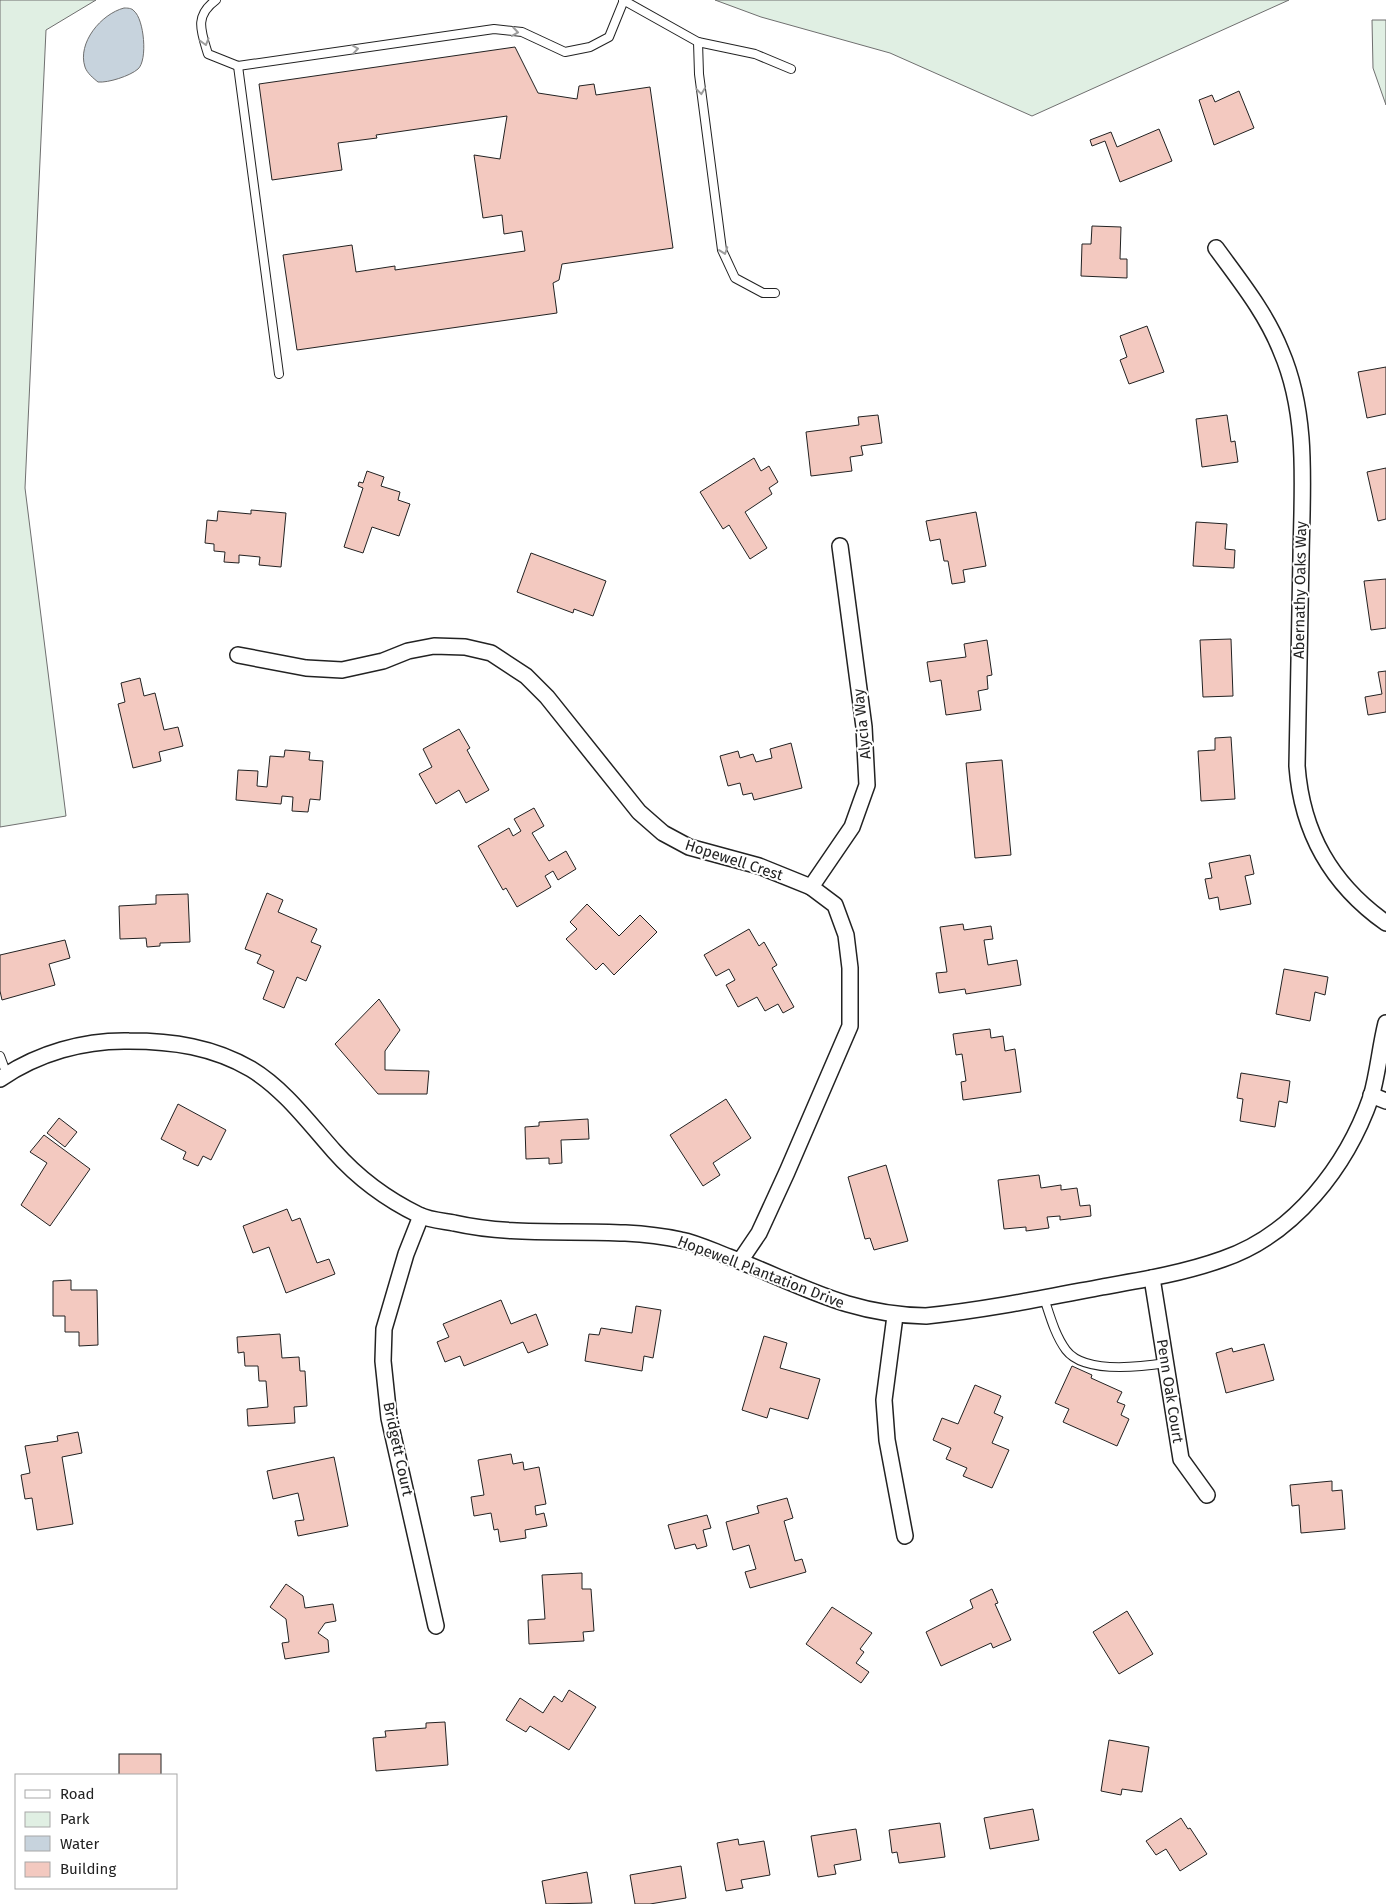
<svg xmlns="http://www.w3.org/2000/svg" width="1386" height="1904" font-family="'Fira Sans',sans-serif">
	<rect width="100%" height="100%" fill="#fff"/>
	<g fill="#e0efe3" stroke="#6f6f6f">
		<path d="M0 0H96L46 30 25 488 66 816 0 827Z"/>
		<path d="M715 0H1289L1032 116 890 53 761 17Z"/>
		<path d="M1372 20H1386V105L1373 68Z"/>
	</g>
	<path fill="#c7d3dd" stroke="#6f6f6f" d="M124 8C127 8 132 8 134 11 144 19 148 60 138 69 130 76 108 83 98 82 93 78 87 73 85 67 77 43 101 14 124 8Z"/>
	<g fill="#f3c9c0" stroke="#222">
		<path d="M515 47 538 93 577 99 579 86 594 84 596 95 650 87 673 248 562 264 559 280 553 283 557 313 297 350 283 255 352 245 356 272 395 266V270L525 251 522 231 504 234 502 215 483 218 474 155 500 159 507 116 376 135 377 138 338 143 342 170 272 180 259 84Z"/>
		<path d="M1239 91 1254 128 1214 145 1199 100 1212 95 1215 102Z"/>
		<path d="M1159 129 1172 161 1120 182 1105 141 1092 146 1090 140 1111 132 1117 147Z"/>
		<path d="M1092 226 1121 227 1120 259H1127V278L1081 276 1082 244H1091Z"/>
		<path d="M1147 326 1164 372 1129 384 1120 360 1127 357 1120 336Z"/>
		<path d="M1386 367V414L1367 418 1358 372Z"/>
		<path d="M878 415 882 443 861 446 863 455 850 457 852 471 811 476 806 432 859 425 858 417Z"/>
		<path d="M1227 415 1231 442 1235 441 1238 462 1202 467 1196 419Z"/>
		<path d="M754 458 761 471 769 466 778 482 769 488 772 494 745 512 767 548 750 559 729 525 723 529 700 492Z"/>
		<path d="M1386 468V519L1378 521 1367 472Z"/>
		<path d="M367 471 384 477 381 486 400 492 398 500 410 504 399 536 372 527 363 553 344 547 363 488 358 486 359 482 363 483Z"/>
		<path d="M251 510 286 513 281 567 259 565 260 557 239 555V563L224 562 225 552 214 551V544L205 543 207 520 217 521 218 511 251 514Z"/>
		<path d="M976 512 986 566 963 570 965 582 952 584 948 561H944L940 539 930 541 926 521Z"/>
		<path d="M1196 522 1227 524 1225 549 1235 550 1234 568 1193 566Z"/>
		<path d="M531 553 606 581 593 616 574 609 573 613 517 592Z"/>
		<path d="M1386 579V628L1371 630 1364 581Z"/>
		<path d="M1231 639 1233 696 1203 697 1200 640Z"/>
		<path d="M987 640 992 675 987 676 988 689 978 691 981 710 946 715 941 680 930 682 927 662 966 657 964 644Z"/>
		<path d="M1386 671V712L1368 715 1365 697 1382 694 1378 672Z"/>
		<path d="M140 678 144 696 155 693 164 730 178 727 183 746 159 752 161 761 133 768 118 704 125 702 121 683Z"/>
		<path d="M459 729 470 748 467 750 489 790 466 803 459 790 436 804 419 774 432 767 423 749Z"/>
		<path d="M1231 737 1235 799 1201 801 1198 751 1215 750V738Z"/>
		<path d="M791 743 802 788 754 800 752 793 743 795 740 783 728 786 720 756 738 751 740 758 753 754 756 762 772 758 770 749Z"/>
		<path d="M285 750 310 752 309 760 323 761 320 800 310 799 308 812 292 811 293 797 282 796 281 804 236 800 238 770 258 771 257 786 267 787 270 756 284 757Z"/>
		<path d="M1002 760 1011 855 975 858 966 763Z"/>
		<path d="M534 808 544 826 532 833 549 861 566 851 576 869 558 880 553 871 545 876 551 887 517 907 506 888 503 890 478 846 509 828 513 836 521 831 514 819Z"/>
		<path d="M1250 855 1254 874 1245 876 1251 904 1220 910 1218 897 1209 899 1205 879 1212 878 1209 863Z"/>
		<path d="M267 893 283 900 278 912 317 929 311 942 321 946 306 981 297 977 284 1008 263 999 274 971 257 963 261 955 245 949Z"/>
		<path d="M188 894 190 942 160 943V946L147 947 146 938 120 939 119 906 156 904V895Z"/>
		<path d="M587 904 619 936 640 915 657 932 614 975 603 963 596 970 566 939 577 929 570 922Z"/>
		<path d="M963 924 964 930 991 926 993 939 984 940 988 965 1017 960 1021 985 966 994 965 989 939 993 936 973 947 972 940 927Z"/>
		<path d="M749 929 759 946 764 942 777 965 772 968 794 1007 783 1013 778 1004 765 1011 757 997 738 1007 726 985 735 980 729 969 716 976 704 955Z"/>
		<path d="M65 940 70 958 49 964 55 985 2 1000 0 991V955Z"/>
		<path d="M1284 969 1328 977 1325 995 1315 992 1310 1021 1276 1014Z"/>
		<path d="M379 999 400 1030 385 1051V1070L429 1071 427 1094H378L335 1044Z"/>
		<path d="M990 1029 991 1038 1003 1036 1005 1051 1015 1049 1021 1092 963 1100 961 1082 966 1081 962 1054 956 1055 953 1034Z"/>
		<path d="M1241 1073 1290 1081 1287 1103 1279 1101 1275 1127 1240 1121 1243 1099 1237 1098Z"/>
		<path d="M726 1099 751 1138 713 1163 720 1175 703 1186 670 1135Z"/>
		<path d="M178 1104 226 1130 211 1160 203 1156 198 1166 183 1159 186 1152 161 1139Z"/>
		<path d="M59 1118 77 1132 65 1147 47 1133Z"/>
		<path d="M588 1119 589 1139 561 1140 562 1163 549 1164V1158L526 1159 525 1127 539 1126V1122Z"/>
		<path d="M44 1135 90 1169 50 1226 21 1205 47 1163 30 1152Z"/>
		<path d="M886 1165 908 1241 874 1250 870 1238 865 1239 848 1177Z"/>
		<path d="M1039 1175 1041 1188 1061 1185V1190L1077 1188 1080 1206 1090 1205 1091 1216 1060 1220V1216L1047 1217 1049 1228 1026 1231V1227L1004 1229 998 1180Z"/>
		<path d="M287 1209 292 1221 300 1218 317 1263 329 1259 335 1274 286 1293 269 1247 253 1253 243 1226Z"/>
		<path d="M71 1280V1290H97L98 1345 79 1346V1332H65V1316H53V1281Z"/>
		<path d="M501 1300 511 1324 536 1314 548 1345 528 1353 523 1342 464 1366 460 1356 445 1362 437 1342 449 1337 443 1324Z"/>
		<path d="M636 1306 661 1310 653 1358 644 1356 642 1371 585 1361 589 1334 599 1335 601 1328 632 1333Z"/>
		<path d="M280 1334 282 1358 299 1357 300 1371H305L307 1406 294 1407 295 1423 248 1426 247 1409 268 1407 266 1381H259L258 1366H245L244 1352 238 1353 237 1337Z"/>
		<path d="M764 1336 787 1343 780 1368 820 1379 808 1419 770 1408 767 1418 742 1410Z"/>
		<path d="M1264 1344 1274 1380 1226 1393 1216 1353 1232 1348 1233 1352Z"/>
		<path d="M1072 1366 1092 1375 1091 1378 1122 1392 1117 1402 1125 1405 1121 1415 1129 1419 1117 1446 1063 1422 1069 1409 1055 1403Z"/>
		<path d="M975 1385 1001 1396 994 1413 1003 1417 992 1443 1009 1450 992 1488 963 1476 967 1468 946 1459 951 1448 933 1440 942 1418 958 1424Z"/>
		<path d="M78 1432 82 1453 62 1457 73 1524 37 1530 32 1498 25 1499 21 1475 30 1473 25 1446 58 1441 57 1436Z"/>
		<path d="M511 1454 513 1464 523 1462 524 1470 539 1467 546 1504 535 1506 536 1515 544 1513 547 1526 525 1530 526 1538 500 1542 498 1529 494 1530 491 1513 474 1516 471 1497 484 1495 478 1460Z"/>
		<path d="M334 1457 348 1526 298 1536 295 1521 304 1520 298 1493 273 1499 267 1471Z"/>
		<path d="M1332 1481V1491L1342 1490 1345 1529 1301 1533 1299 1505 1292 1506 1290 1485Z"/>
		<path d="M787 1498 793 1518 784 1521 795 1561 802 1559 806 1572 750 1588 745 1572 756 1569 749 1545 733 1550 726 1522 759 1513 757 1506Z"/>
		<path d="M707 1515 711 1528 703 1530 707 1546 697 1549 695 1544 675 1549 668 1525Z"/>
		<path d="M582 1573V1589H591L594 1631 583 1632 584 1641 529 1644 528 1620 545 1619 542 1575Z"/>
		<path d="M286 1584 303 1596 305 1608 333 1604 336 1621 325 1623 318 1633 328 1640 329 1652 285 1659 282 1643 289 1642 286 1619 270 1607Z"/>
		<path d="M992 1589 998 1603 995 1604 1011 1640 993 1648 991 1643 941 1666 926 1632 973 1608 970 1600Z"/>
		<path d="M832 1607 872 1633 860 1649 864 1652 856 1663 869 1672 861 1683 806 1644Z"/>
		<path d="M1127 1611 1153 1654 1119 1674 1093 1632Z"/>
		<path d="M569 1690 596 1707 569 1750 530 1726 526 1732 506 1720 520 1698 543 1713 554 1696 562 1702Z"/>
		<path d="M445 1722 448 1765 376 1771 373 1738 386 1737 385 1731 426 1728V1723Z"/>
		<path d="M1109 1740 1149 1747 1142 1792 1122 1789 1121 1795 1101 1791Z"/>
		<rect x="119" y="1754" width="42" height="21"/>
		<path d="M1033 1809 1039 1840 990 1849 984 1818Z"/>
		<path d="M1181 1818 1188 1829 1190 1828 1207 1854 1180 1871 1166 1849 1156 1855 1146 1841Z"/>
		<path d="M940 1823 945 1857 899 1863 897 1852 892 1853 889 1830Z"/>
		<path d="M856 1829 861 1860 834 1865 836 1874 818 1877 811 1836Z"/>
		<path d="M738 1839 739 1845 764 1841 770 1875 741 1880 743 1888 726 1891 717 1843Z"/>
		<path d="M681 1866 686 1898 650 1904H635L630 1875Z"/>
		<path d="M587 1872 592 1903 546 1904 542 1881Z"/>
	</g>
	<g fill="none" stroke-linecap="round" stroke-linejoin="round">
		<g stroke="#222" stroke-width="10">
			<g id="service">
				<path d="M216 0C194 16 201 31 208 54L238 66 494 29 522 32 565 52 590 47 609 37 624 0"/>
				<path d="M623 0 698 42 755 54 791 69"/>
				<path d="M698 42 699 74 722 250 735 278 763 293H775"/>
				<path d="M238 66 279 374"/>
				<path d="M0 1056 7 1075"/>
				<path d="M1044 1298C1050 1316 1055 1335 1066 1350 1084 1374 1140 1367 1166 1363"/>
			</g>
		</g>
		<g stroke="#222" stroke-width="18">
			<g id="minor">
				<path d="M1216 248C1240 281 1266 313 1281 351 1309 416 1302 488 1301 557 1300 627 1298 696 1297 766 1302 833 1331 884 1386 923"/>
				<path d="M238 655 306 668 342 670 383 661 408 651 434 646 465 647 491 653 526 676 547 697 639 812 663 833 689 847 759 866 811 887 835 905 846 935 850 968V1026L787 1172 759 1233 740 1261"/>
				<path d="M811 887 852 827 867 785 864 727 840 546"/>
				<path d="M0 1079C38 1053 84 1040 129 1041 173 1041 213 1047 251 1069 284 1089 309 1123 334 1151 357 1177 388 1200 419 1215 429 1220 443 1221 454 1223 529 1240 606 1224 681 1240 697 1243 713 1251 729 1257 800 1284 847 1315 926 1316 985 1310 1044 1298 1102 1287 1142 1280 1184 1273 1223 1259 1294 1235 1347 1166 1371 1097 1378 1073 1380 1047 1386 1023"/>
				<path d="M1371 1095 1386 1101"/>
				<path d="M421 1216 406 1254 384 1329 383 1361 389 1418 436 1626"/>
				<path d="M1152 1278 1181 1459 1207 1495"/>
				<path d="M895 1316 884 1400 887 1440 905 1536"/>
			</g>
		</g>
		<use href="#service" stroke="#fff" stroke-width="8"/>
		<use href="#minor" stroke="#fff" stroke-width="15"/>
	</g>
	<defs><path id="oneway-chevron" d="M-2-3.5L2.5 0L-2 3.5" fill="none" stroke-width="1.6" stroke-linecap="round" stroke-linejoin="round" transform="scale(1.25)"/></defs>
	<g stroke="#9c9c9c">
		<use href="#oneway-chevron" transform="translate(515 32) rotate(8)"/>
		<use href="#oneway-chevron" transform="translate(205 42) rotate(74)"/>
		<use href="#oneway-chevron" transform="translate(355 49) rotate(-8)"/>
		<use href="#oneway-chevron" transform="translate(701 91) rotate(83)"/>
		<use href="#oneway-chevron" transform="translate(724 251) rotate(71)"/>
	</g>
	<g text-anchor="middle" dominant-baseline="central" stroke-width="4" stroke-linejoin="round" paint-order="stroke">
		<g font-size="15" fill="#222" stroke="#fff">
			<text transform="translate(1300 590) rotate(-89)">Abernathy Oaks Way</text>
			<text transform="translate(862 724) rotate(-96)">Alycia Way</text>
			<text transform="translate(734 860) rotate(18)">Hopewell Crest</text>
			<text transform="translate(761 1272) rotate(21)">Hopewell Plantation Drive</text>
			<text transform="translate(1170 1391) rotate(81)">Penn Oak Court</text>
			<text transform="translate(398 1449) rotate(78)">Bridgett Court</text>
		</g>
	</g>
	<rect x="15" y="1774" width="162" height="115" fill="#ffffff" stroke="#a7a7a7"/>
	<rect x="25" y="1790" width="25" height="8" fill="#ffffff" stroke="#a7a7a7"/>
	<text x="60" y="1799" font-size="15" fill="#222222">Road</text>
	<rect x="25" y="1812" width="25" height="15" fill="#e0efe3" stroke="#a7a7a7"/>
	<text x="60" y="1824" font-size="15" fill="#222222">Park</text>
	<rect x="25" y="1836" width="25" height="15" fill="#c7d3dd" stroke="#a7a7a7"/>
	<text x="60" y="1849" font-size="15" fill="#222222">Water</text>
	<rect x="25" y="1862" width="25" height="15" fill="#f3c9c0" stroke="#a7a7a7"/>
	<text x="60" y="1874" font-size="15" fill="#222222">Building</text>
</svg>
